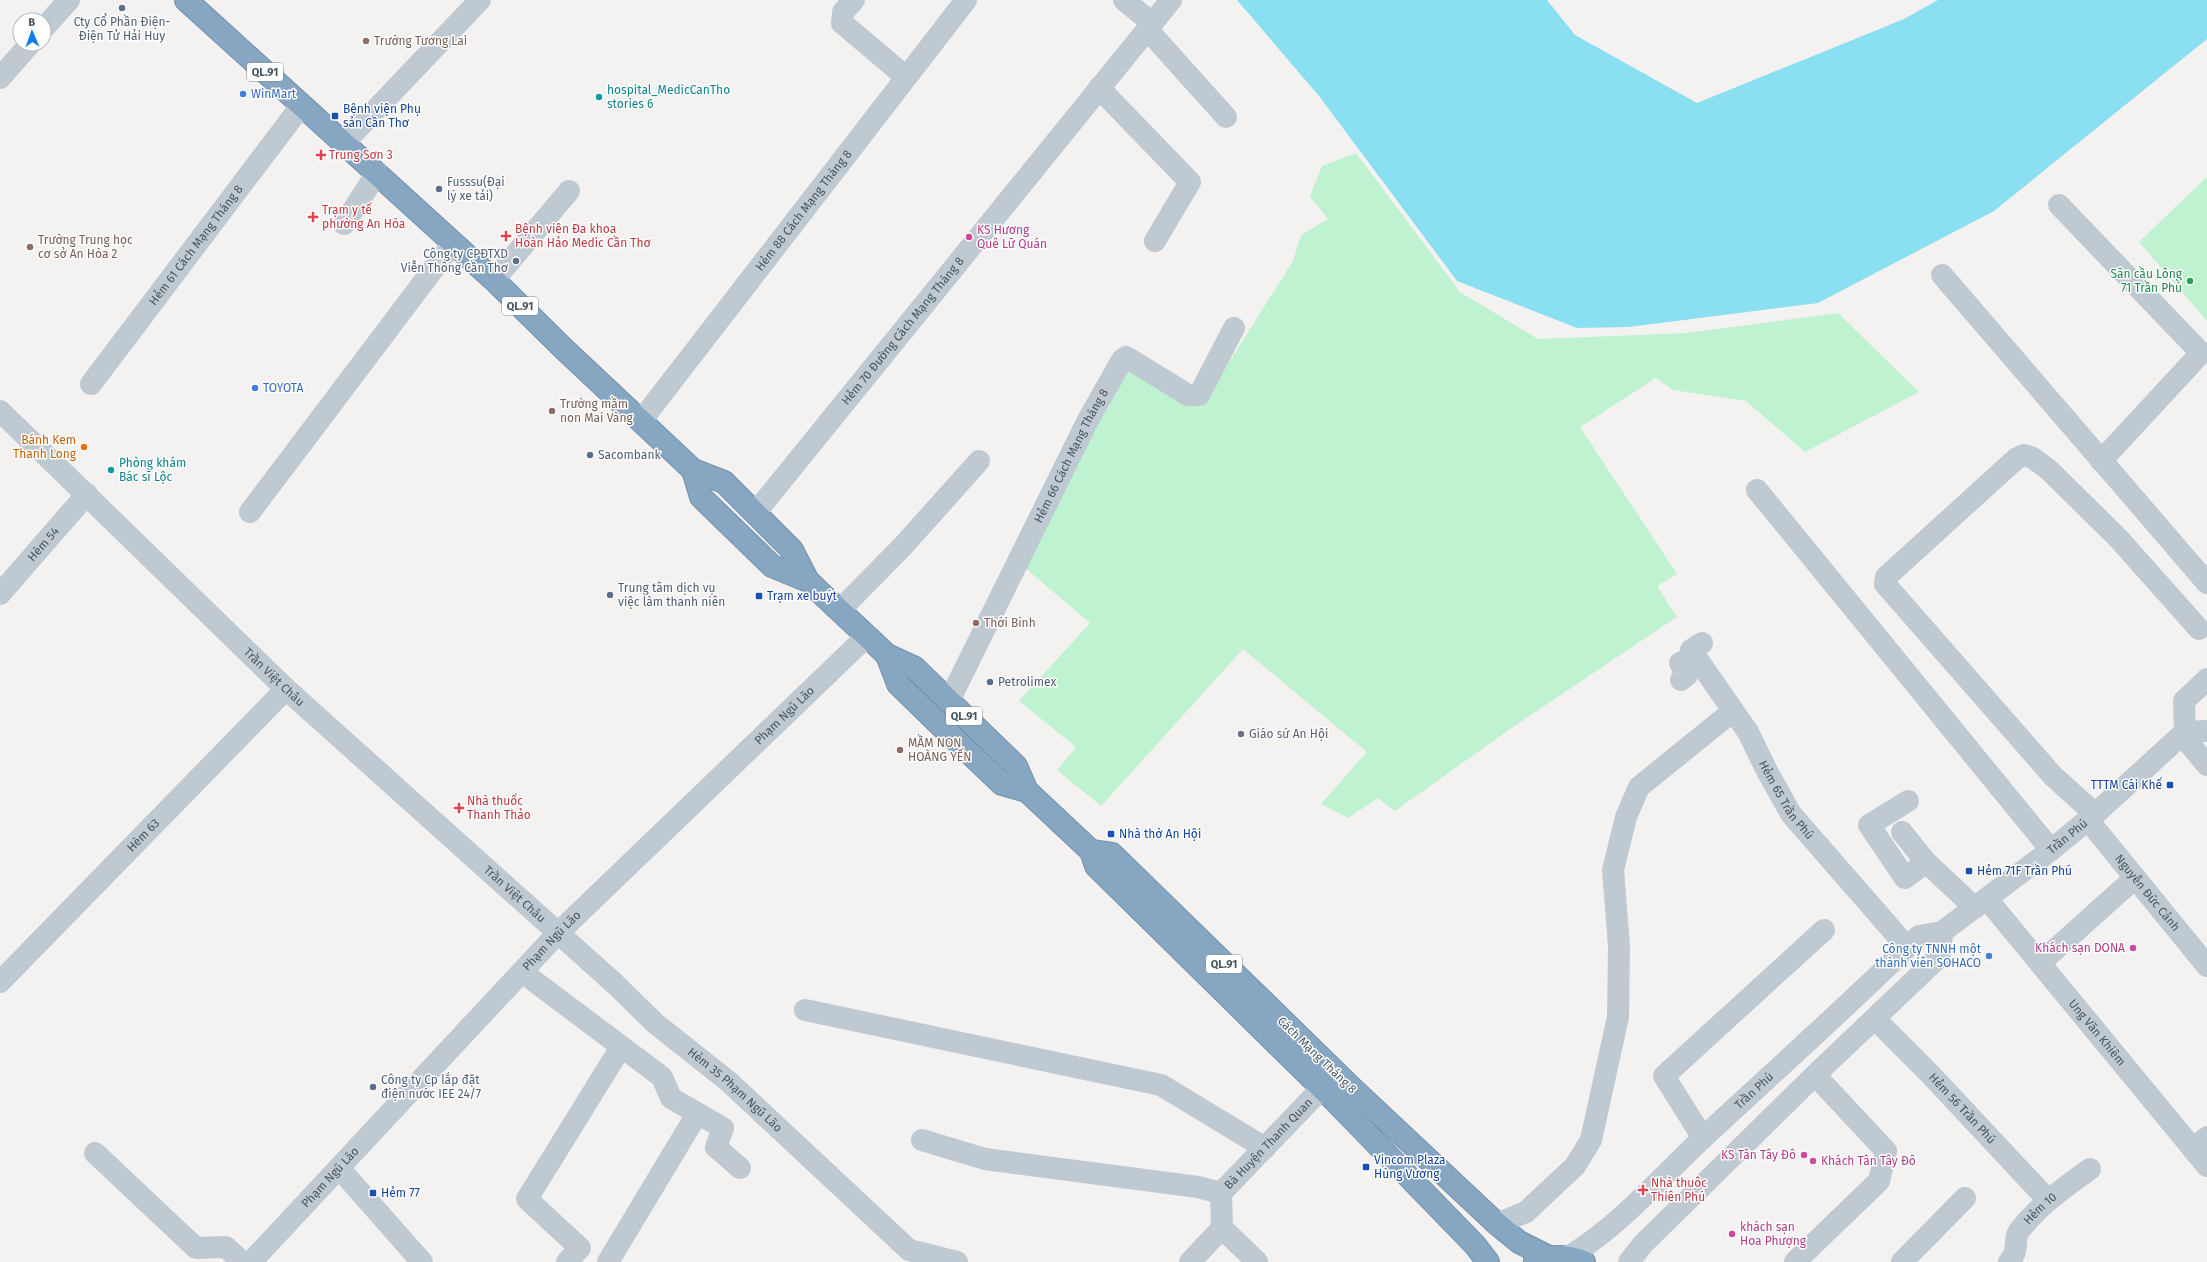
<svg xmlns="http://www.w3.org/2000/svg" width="2207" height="1262" font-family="'Fira Sans',sans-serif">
	<rect width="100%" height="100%" fill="#f4f1f1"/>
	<g fill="#bff2d1">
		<path d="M1356 153 1460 292 1538 339 1687 333 1838 313 1919 392 1805 452 1746 401 1673 390 1656 378 1580 427 1677 574 1657 586 1677 617 1510 729 1395 811 1378 798 1348 818 1321 804 1367 752 1243 649 1101 806 1057 770 1076 747 1019 701 1090 623 1024 567 1127 367 1202 405 1293 261 1301 235 1328 219 1310 196 1322 166Z"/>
		<path d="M2207 177V321L2139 242Z"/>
	</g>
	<path fill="#8ae0f1" d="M1237 0H1547L1575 35 1697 103 1904 19 1938 0H2207V39L1994 211 1818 303 1629 327 1577 328 1457 281 1319 96Z"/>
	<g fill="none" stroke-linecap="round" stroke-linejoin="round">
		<g stroke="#7291ae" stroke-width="24">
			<g id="highway">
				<path d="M186 0 494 280 565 350 693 470 724 482 792 550 808 581"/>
				<path d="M693 470 701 497 772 566 808 581 887 655 915 668 1016 766 1027 791 1091 851 1096 866 1335 1101 1475 1245 1488 1262"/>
				<path d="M887 655 898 684 942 727 1002 784 1027 791"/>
				<path d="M1091 851 1112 854 1352 1088 1497 1224 1519 1242 1549 1257"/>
				<path d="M1535 1261C1553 1255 1567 1256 1584 1262"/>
			</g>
		</g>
		<g stroke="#bfc9d1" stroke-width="22">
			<path d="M854 0 843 12 842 23 906 77"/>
			<path d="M1124 0 1152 23"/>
			<path d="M44 28 69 0"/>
			<path d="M1147 29 1226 117"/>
			<path d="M0 78 30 44"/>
			<path d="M1099 88 1190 182 1155 241"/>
			<path d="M344 143 480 0"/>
			<path d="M2059 205 2201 353 2101 461"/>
			<path d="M344 224 377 173"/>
			<path d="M1942 275 2207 583"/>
			<path d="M494 280 569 191"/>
			<path id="s1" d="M91 384 301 106"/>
			<path id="s2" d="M0 411 286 689 615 984 656 1024 728 1081 909 1250 957 1262"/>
			<path id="s3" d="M641 421 966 0"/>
			<path d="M1757 490 2051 850"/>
			<path d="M250 512 453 243"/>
			<path id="s4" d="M756 512 1171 0"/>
			<path id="s5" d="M0 594 87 494"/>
			<path d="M840 610 903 546 979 461"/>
			<path id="s6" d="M1702 643 1691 650 1748 732 1767 771 1791 814 1907 947"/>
			<path d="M1681 680 1687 675 1680 663 1695 656"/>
			<path id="s7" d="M949 701 1088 420 1122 360 1126 357 1188 395H1199L1234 328"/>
			<path d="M2185 732 2184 701 2207 679"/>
			<path d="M2182 735 2207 765"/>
			<path d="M1908 801 1869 825 1905 878 1926 862 1975 908"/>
			<path d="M2095 814 2053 776 1885 584 1886 577 2017 458 2024 455 2033 458 2049 470 2119 539 2199 629"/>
			<path id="s8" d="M2088 820 2207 966"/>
			<path d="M1902 832 1926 862"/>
			<path id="s9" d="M1987 899 2207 1166"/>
			<path d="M2040 963 2135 878"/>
			<path d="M522 972 662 1077 671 1098 723 1128 716 1147 740 1168"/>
			<path id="s10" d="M0 982 286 689"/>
			<path d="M805 1010 1161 1085 1265 1148"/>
			<path id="s11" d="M1875 1019 1930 1074 2048 1200"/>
			<path d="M1703 1138 1664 1076 1824 930"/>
			<path d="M922 1140 985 1159 1198 1187 1221 1193"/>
			<path d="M2193 1149 2207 1137"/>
			<path d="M95 1153 196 1248 226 1247 242 1262"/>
			<path d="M339 1168 422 1262"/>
			<path d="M1497 1224 1526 1212 1575 1166 1591 1140 1618 1017 1619 946 1613 870 1626 817 1639 787 1733 711"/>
			<path d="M1222 1228 1257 1262"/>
			<path id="s12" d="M1568 1257C1621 1225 1661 1177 1706 1135 1777 1069 1850 1004 1919 936L1942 932 2051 850 2095 814 2185 732 2207 731"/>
			<path id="s13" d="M251 1262 557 934 867 636"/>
			<path d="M567 1262 580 1248 527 1199 621 1047"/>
			<path d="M608 1262 697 1114"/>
			<path id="s14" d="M1190 1262 1222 1228 1221 1193 1322 1088"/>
			<path d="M1629 1262 1643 1244 1815 1075 1940 956 1942 932"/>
			<path d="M1795 1262 1879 1181 1886 1151 1815 1075"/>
			<path d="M1902 1262 1965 1198"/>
			<path id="s15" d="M2009 1262C2020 1250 2013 1239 2019 1231 2039 1205 2065 1187 2090 1169"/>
		</g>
		<use href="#highway" stroke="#87a6c2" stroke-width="22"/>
	</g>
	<g fill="#5c6f8a" stroke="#fff" stroke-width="1.5">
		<circle cx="122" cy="8" r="4"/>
		<circle cx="439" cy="189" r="4"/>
		<circle cx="516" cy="261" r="4"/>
		<circle cx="590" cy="455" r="4"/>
		<circle cx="610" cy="595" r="4"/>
		<circle cx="990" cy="682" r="4"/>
		<circle cx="373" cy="1087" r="4"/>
	</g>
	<g fill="#8d6e63" stroke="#fff" stroke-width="1.5">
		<circle cx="366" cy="41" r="4"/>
		<circle cx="30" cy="247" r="4"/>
		<circle cx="552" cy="411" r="4"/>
		<circle cx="976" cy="623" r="4"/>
		<circle cx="900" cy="750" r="4"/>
	</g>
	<g fill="#3f7fe0" stroke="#fff" stroke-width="1.5">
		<circle cx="243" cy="94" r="4"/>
		<circle cx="255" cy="388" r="4"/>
		<circle cx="1989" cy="956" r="4"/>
	</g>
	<g fill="#0f9aa8" stroke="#fff" stroke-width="1.5">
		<circle cx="599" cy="97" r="4"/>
		<circle cx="111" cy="470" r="4"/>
	</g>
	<g fill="#1a4fb4" stroke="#fff" stroke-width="1.5">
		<rect x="331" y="112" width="8" height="8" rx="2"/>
		<rect x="755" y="592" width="8" height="8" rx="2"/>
		<rect x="2166" y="781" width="8" height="8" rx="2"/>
		<rect x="1107" y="830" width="8" height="8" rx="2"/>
		<rect x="1965" y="867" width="8" height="8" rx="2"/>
		<rect x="1362" y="1163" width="8" height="8" rx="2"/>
		<rect x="369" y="1189" width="8" height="8" rx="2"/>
	</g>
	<g fill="#e0444e" stroke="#fff" stroke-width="1.5">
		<path d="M319 149h4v4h4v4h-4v4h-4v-4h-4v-4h4z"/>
		<path d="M311 211h4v4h4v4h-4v4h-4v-4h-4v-4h4z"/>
		<path d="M504 230h4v4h4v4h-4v4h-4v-4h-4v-4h4z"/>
		<path d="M457 802h4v4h4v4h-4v4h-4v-4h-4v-4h4z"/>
		<path d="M1641 1184h4v4h4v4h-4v4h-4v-4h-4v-4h4z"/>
	</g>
	<g fill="#d1479c" stroke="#fff" stroke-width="1.5">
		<circle cx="969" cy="237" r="4"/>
		<circle cx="2133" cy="948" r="4"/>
		<circle cx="1804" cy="1155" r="4"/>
		<circle cx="1813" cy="1161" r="4"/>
		<circle cx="1732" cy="1234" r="4"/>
	</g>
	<circle fill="#2e9e5b" stroke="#fff" stroke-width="1.5" cx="2190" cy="281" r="4"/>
	<circle fill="#e8710a" stroke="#fff" stroke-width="1.5" cx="84" cy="447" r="4"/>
	<circle fill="#6b7280" stroke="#fff" stroke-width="1.5" cx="1241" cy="734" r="4"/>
	<g text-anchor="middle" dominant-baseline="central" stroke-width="3" stroke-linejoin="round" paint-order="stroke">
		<g fill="#fff" stroke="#7f8990" stroke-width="1">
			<rect x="247" y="63" width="36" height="18" rx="3"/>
			<rect x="502" y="297" width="36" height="18" rx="3"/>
			<rect x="946" y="707" width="36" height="18" rx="3"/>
			<rect x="1206" y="955" width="36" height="18" rx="3"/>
		</g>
		<g font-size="11" font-weight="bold" fill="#485660">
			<text x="265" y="72">QL.91</text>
			<text x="520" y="306">QL.91</text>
			<text x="964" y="716">QL.91</text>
			<text x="1224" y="964">QL.91</text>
		</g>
		<g font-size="12" fill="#4e5e75" stroke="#fff" text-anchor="start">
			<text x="122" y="22" text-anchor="middle">Cty Cổ Phần Điện-<tspan x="122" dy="14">Điện Tử Hải Huy</tspan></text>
			<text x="447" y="182">Fusssu(Đại<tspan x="447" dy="14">lý xe tải)</tspan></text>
			<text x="508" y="254" text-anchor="end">Công ty CPĐTXD<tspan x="508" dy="14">Viễn Thông Cần Thơ</tspan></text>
			<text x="598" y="455">Sacombank</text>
			<text x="618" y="588">Trung tâm dịch vụ<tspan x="618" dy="14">việc làm thanh niên</tspan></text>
			<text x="998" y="682">Petrolimex</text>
			<text x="381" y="1080">Công ty Cp lắp đặt<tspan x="381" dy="14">điện nước IEE 24/7</tspan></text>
		</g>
		<g font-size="12" fill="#785e54" stroke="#fff" text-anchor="start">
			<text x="374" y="41">Trường Tương Lai</text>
			<text x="38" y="240">Trường Trung học<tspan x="38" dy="14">cơ sở An Hòa 2</tspan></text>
			<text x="560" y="404">Trường mầm<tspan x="560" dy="14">non Mai Vàng</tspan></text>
			<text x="984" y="623">Thới Bình</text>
			<text x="908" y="743">MẦM NON<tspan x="908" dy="14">HOÀNG YẾN</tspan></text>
		</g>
		<g font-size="12" fill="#0d838f" stroke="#fff" text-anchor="start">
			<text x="607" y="90">hospital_MedicCanTho<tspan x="607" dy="14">stories 6</tspan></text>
			<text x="119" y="463">Phòng khám<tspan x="119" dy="14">Bác sĩ Lộc</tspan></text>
		</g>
		<g font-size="12" fill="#366cbe" stroke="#fff" text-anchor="start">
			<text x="251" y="94">WinMart</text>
			<text x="263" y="388">TOYOTA</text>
			<text x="1981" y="949" text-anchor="end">Công ty TNNH một<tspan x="1981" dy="14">thành viên SOHACO</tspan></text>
		</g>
		<g font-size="12" fill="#164399" stroke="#fff" text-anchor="start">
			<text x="343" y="109">Bệnh viện Phụ<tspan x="343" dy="14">sản Cần Thơ</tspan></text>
			<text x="767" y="596">Trạm xe buýt</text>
			<text x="2162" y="785" text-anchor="end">TTTM Cái Khế</text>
			<text x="1119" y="834">Nhà thờ An Hội</text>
			<text x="1977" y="871">Hẻm 71F Trần Phú</text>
			<text x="1374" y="1160">Vincom Plaza<tspan x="1374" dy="14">Hùng Vương</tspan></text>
			<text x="381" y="1193">Hẻm 77</text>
		</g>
		<g font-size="12" fill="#be3a42" stroke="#fff" text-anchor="start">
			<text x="329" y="155">Trung Sơn 3</text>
			<text x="322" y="210">Trạm y tế<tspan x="322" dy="14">phường An Hòa</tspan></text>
			<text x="515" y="229">Bệnh viện Đa khoa<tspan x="515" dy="14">Hoàn Hảo Medic Cần Thơ</tspan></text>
			<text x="467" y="801">Nhà thuốc<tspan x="467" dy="14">Thanh Thảo</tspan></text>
			<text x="1651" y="1183">Nhà thuôc<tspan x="1651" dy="14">Thiên Phú</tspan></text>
		</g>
		<g font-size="12" fill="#485660" stroke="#fff">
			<text stroke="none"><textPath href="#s3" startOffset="266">Hẻm 88 Cách Mạng Tháng 8</textPath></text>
			<text stroke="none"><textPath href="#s1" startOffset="174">Hẻm 61 Cách Mạng Tháng 8</textPath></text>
			<text stroke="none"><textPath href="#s4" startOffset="233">Hẻm 70 Đường Cách Mạng Tháng 8</textPath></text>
			<text stroke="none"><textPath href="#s7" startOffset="274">Hẻm 66 Cách Mạng Tháng 8</textPath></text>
			<text stroke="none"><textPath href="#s5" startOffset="66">Hèm 54</textPath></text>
			<text stroke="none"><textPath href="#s2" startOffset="382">Trần Việt Châu</textPath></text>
			<text stroke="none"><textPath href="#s13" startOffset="764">Phạm Ngũ Lão</textPath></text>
			<text stroke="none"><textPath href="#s6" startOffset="191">Hẻm 65 Trần Phú</textPath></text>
			<text stroke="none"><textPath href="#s10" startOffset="205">Hèm 63</textPath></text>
			<text stroke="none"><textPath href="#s12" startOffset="657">Trần Phú</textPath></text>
			<text stroke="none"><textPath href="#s8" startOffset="94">Nguyễn Đức Cảnh</textPath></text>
			<text stroke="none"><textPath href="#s2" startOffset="706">Trần Việt Châu</textPath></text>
			<text stroke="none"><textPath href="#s13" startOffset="440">Phạm Ngũ Lão</textPath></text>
			<text stroke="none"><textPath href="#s9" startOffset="173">Ung Văn Khiêm</textPath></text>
			<text transform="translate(1317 1055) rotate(44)">Cách Mạng Tháng 8</text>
			<text stroke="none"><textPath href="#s2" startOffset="1001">Hẻm 35 Phạm Ngũ Lão</textPath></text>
			<text stroke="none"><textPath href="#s12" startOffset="250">Trần Phú</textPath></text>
			<text stroke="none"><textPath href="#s11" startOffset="125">Hẻm 56 Trần Phú</textPath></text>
			<text stroke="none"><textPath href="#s14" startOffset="150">Bà Huyện Thanh Quan</textPath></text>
			<text stroke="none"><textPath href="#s13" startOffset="116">Phạm Ngũ Lão</textPath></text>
			<text stroke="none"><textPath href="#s15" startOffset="64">Hẻm 10</textPath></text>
		</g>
		<g font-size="12" fill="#b23c85" stroke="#fff" text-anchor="start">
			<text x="977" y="230">KS Hương<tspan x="977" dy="14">Quê Lữ Quán</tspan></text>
			<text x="2125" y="948" text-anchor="end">Khách sạn DONA</text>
			<text x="1796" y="1155" text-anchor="end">KS Tân Tây Đô</text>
			<text x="1821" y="1161">Khách Tân Tây Đô</text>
			<text x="1740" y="1227">khách sạn<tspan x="1740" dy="14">Hoa Phượng</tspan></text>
		</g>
		<g font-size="12" fill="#27864d" stroke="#fff" text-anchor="end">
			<text x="2182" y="274">Sân cầu Lông<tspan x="2182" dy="14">71 Trần Phú</tspan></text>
		</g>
		<g font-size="12" fill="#c56008" stroke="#fff" text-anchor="end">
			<text x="76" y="440">Bánh Kem<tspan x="76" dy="14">Thanh Long</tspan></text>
		</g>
		<g font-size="12" fill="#5b616d" stroke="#fff" text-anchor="start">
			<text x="1249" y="734">Giáo sứ An Hội</text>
		</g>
	</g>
	<g transform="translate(32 32) rotate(358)"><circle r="19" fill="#ffffff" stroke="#b6bbbf"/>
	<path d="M0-3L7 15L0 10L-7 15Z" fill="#107bef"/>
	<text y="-6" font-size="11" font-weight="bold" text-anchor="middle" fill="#485660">B</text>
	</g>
</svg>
